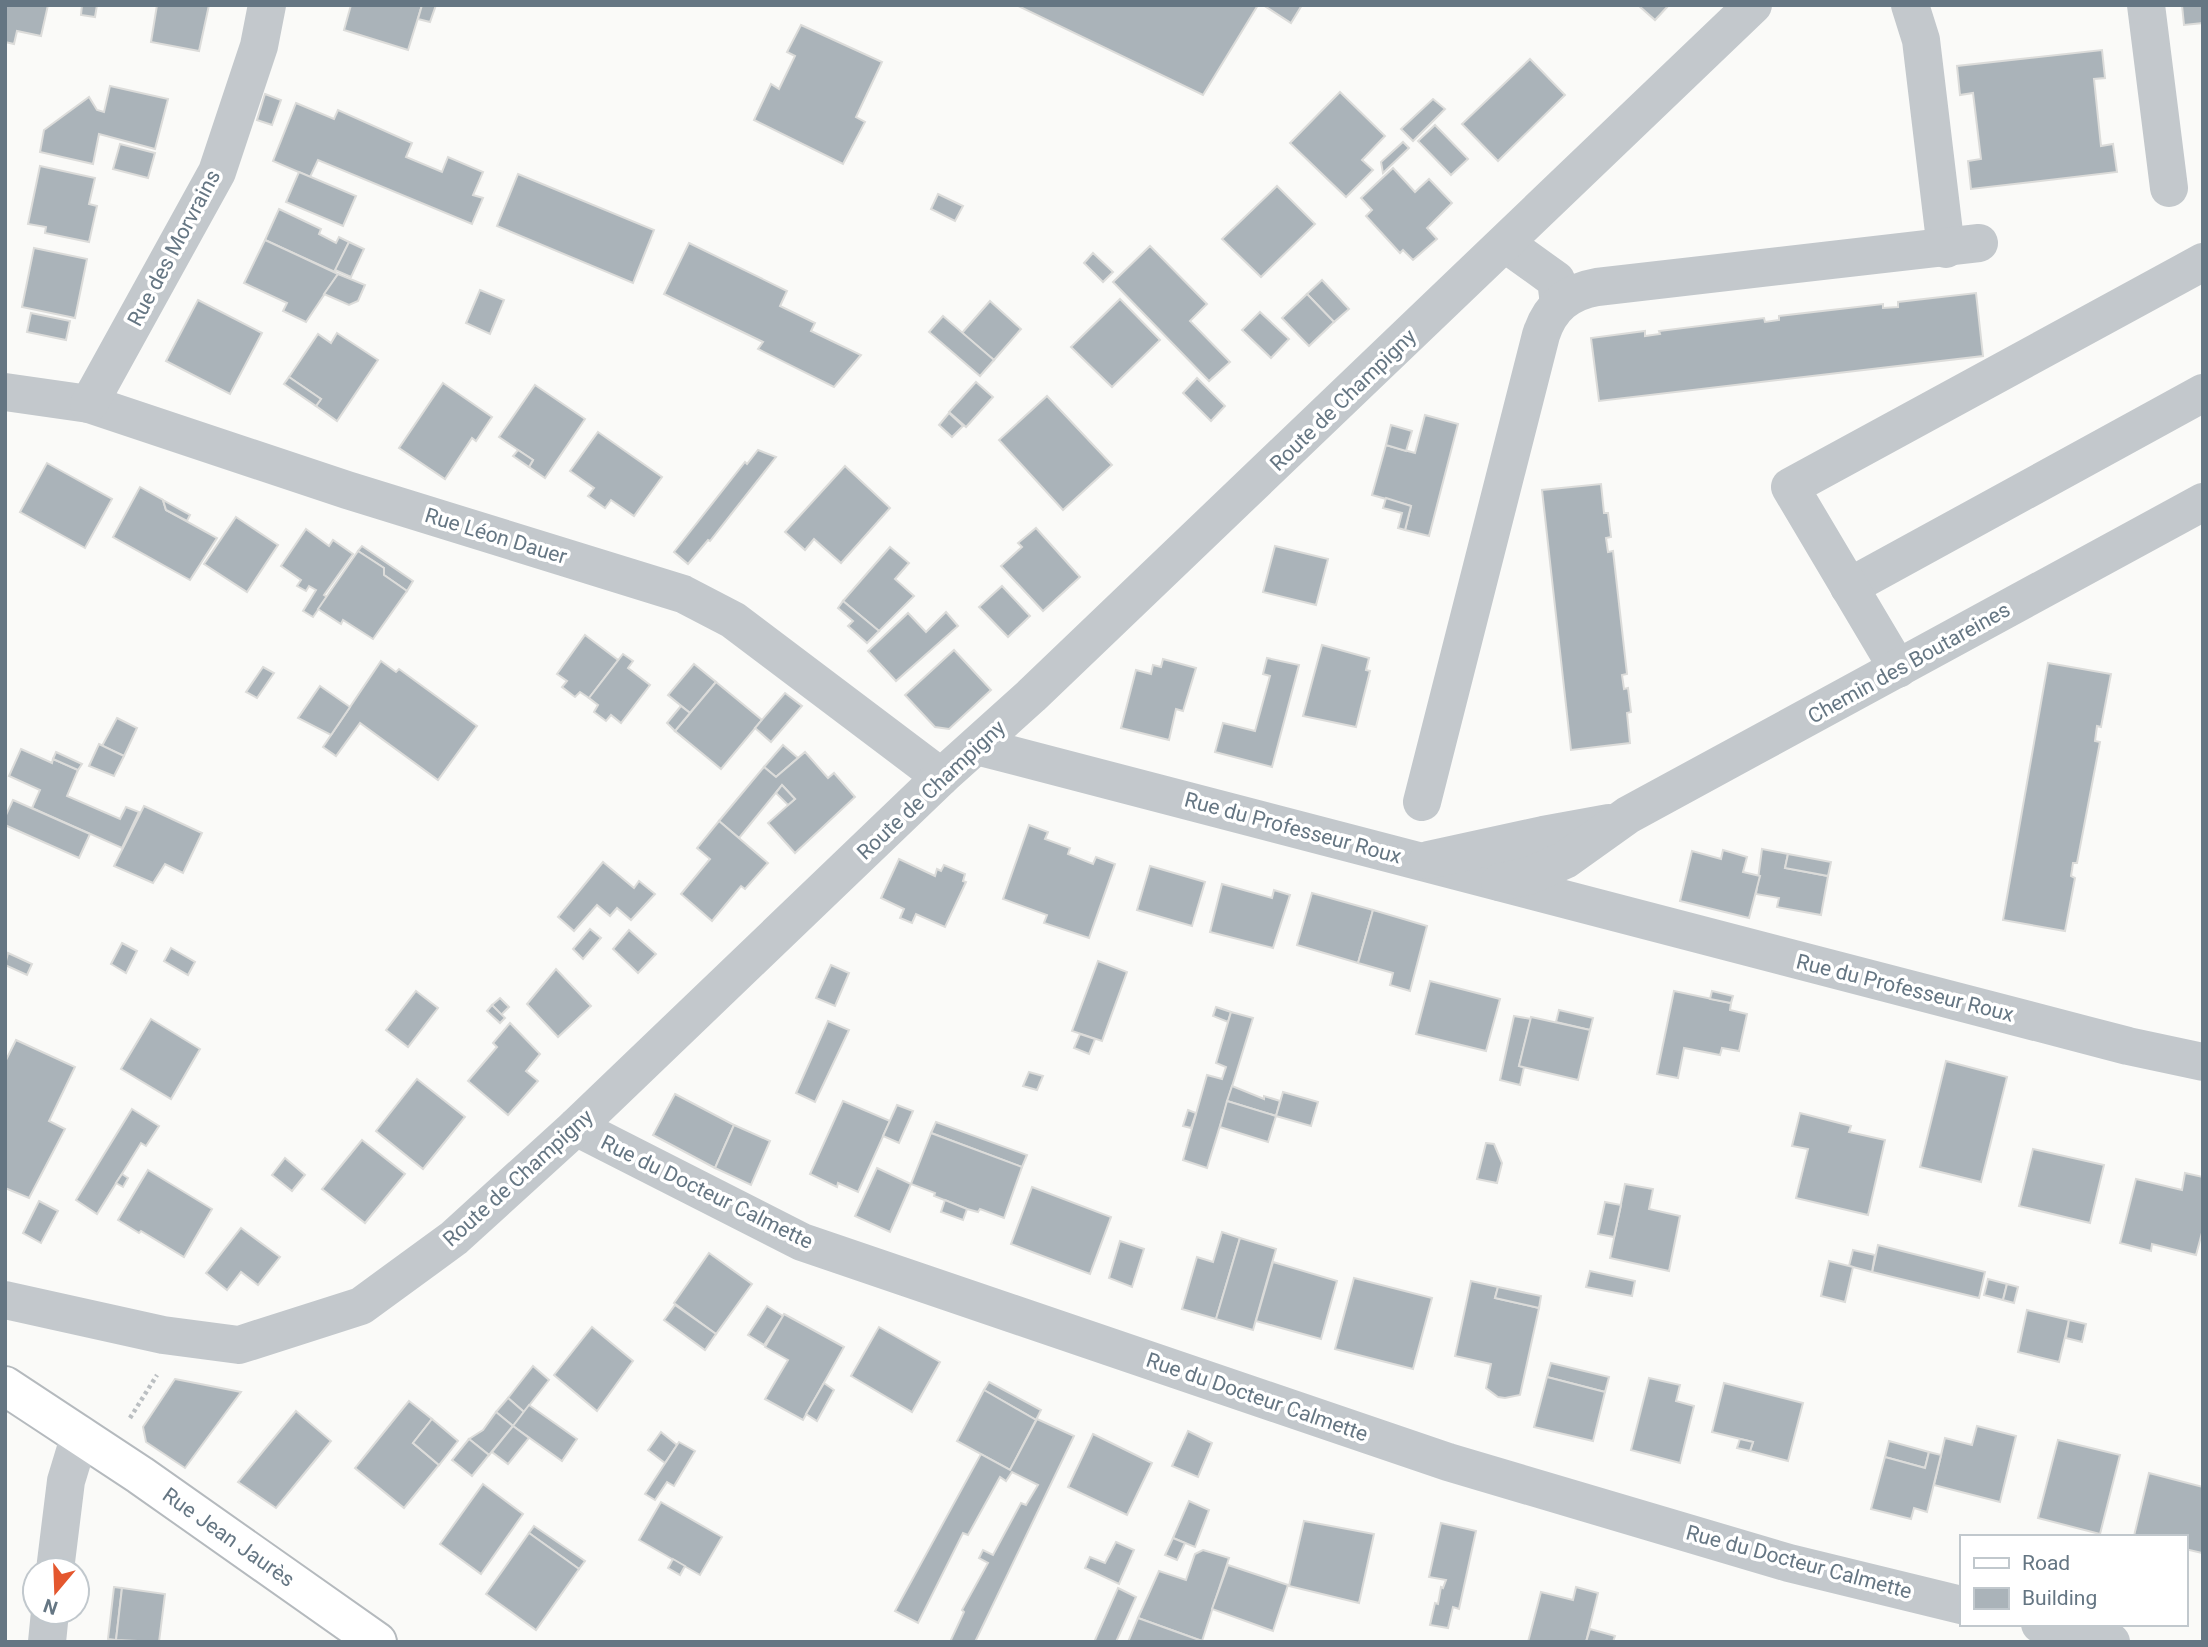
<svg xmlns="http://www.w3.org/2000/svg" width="2208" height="1647" font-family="Roboto,sans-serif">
	<rect width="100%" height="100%" fill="#fafaf8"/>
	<g fill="#aab3b9" stroke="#dcdcda" stroke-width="2">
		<path d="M5 5H48L41 36 17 31 14 44 5 42Z"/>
		<path d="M82 5H97L95 17 81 15Z"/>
		<path d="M157 5H209L199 51 151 42Z"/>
		<path d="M351 5H422L408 50 344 30Z"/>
		<path d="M422 5H436L430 22 418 19Z"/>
		<path d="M1016 5H1258L1203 95Z"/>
		<path d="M1263 5H1302L1291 23Z"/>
		<path d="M1638 5H1669L1655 20Z"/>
		<path d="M2182 5H2203V23L2184 25Z"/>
		<path d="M801 25 882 62 856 117 865 122 843 164 754 120 771 84 779 89 795 56 787 52Z"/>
		<path d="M2102 50 2105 78 2094 79 2101 146 2113 144 2117 172 1971 189 1968 161 1981 159 1973 93 1960 95 1957 66Z"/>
		<path d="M1530 59 1565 95 1498 161 1462 124Z"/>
		<path d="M110 86 168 99 155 149 99 134 93 164 40 152 44 130 89 97 97 110 104 112Z"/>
		<path d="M1340 92 1385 136 1362 160 1373 170 1346 197 1290 143Z"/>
		<path d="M265 94 281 100 272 125 257 120Z"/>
		<path d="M1433 99 1445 109 1413 141 1401 129Z"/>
		<path d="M296 103 334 119 338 110 412 143 406 157 442 172 448 157 483 172 473 195 483 198 472 224 318 160 310 177 273 161Z"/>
		<path d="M1435 125 1468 159 1451 175 1418 141Z"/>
		<path d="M1403 142 1409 148 1383 173 1381 162Z"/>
		<path d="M120 144 155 153 148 178 113 169Z"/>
		<path d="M40 166 95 178 89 204 97 206 89 242 45 233 46 227 28 224Z"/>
		<path d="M1393 168 1415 192 1429 179 1452 203 1427 228 1437 239 1413 260 1403 250 1400 253 1366 216 1372 210 1361 198Z"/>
		<path d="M299 172 356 196 343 226 286 202Z"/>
		<path d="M518 174 654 230 633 283 497 226Z"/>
		<path d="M1277 186 1315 224 1261 277 1222 239Z"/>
		<path d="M938 194 963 206 955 221 931 209Z"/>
		<path d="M279 209 321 229 319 234 336 243 339 237 349 242 335 272 265 240Z"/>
		<path d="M265 240 338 274 306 322 283 311 287 303 244 283Z"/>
		<path d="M349 242 364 249 351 277 335 270Z"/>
		<path d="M689 243 787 291 780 306 815 323 811 331 861 355 834 387 758 349 763 342 664 294Z"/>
		<path d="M1150 246 1207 304 1190 321 1230 362 1209 381 1113 282Z"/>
		<path d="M34 248 87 259 75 318 22 307Z"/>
		<path d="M1093 253 1113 272 1103 282 1084 263Z"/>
		<path d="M338 274 365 285 358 301 349 305 324 294Z"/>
		<path d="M1322 280 1349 309 1334 322 1307 294Z"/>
		<path d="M480 290 504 300 490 334 466 323Z"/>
		<path d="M1976 293 1983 356 1599 401 1591 338 1645 331V336L1660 334 1659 331 1764 318 1765 322 1779 320V316L1883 304V308L1898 307V302Z"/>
		<path d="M1307 294 1334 322 1309 346 1282 318Z"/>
		<path d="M1120 299 1160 340 1112 387 1071 347Z"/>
		<path d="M198 300 262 333 230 394 166 361Z"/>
		<path d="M990 301 1021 329 994 360 962 333Z"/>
		<path d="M1260 312 1289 339 1271 358 1242 330Z"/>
		<path d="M31 313 70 321 66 340 27 332Z"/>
		<path d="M943 316 994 360 980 376 929 332Z"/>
		<path d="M337 333 378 360 337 421 316 406 321 399 289 377 318 334 331 343Z"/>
		<path d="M289 377 321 399 316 406 284 384Z"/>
		<path d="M1197 378 1225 406 1211 421 1183 393Z"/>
		<path d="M976 382 993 397 966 427 949 412Z"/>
		<path d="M443 383 492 417 476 441 472 438 445 479 399 448Z"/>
		<path d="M535 385 585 419 545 478 529 467 533 460 499 437Z"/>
		<path d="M1047 396 1112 465 1063 510 999 440Z"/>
		<path d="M949 413 963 426 952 437 939 425Z"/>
		<path d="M1425 415 1458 424 1429 536 1405 530 1411 506 1372 495 1386 445 1415 453Z"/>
		<path d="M1391 425 1412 431 1406 451 1386 445Z"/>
		<path d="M598 432 662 477 634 516 611 500 605 508 588 496 594 488 570 471Z"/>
		<path d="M518 450 533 460 529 467 513 456Z"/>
		<path d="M758 450 776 457 710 541 708 540 688 564 674 552 745 462 747 464Z"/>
		<path d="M47 463 112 499 85 548 20 512Z"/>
		<path d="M845 466 890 508 841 563 814 539 805 550 785 532Z"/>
		<path d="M1601 484 1604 513H1608L1611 537 1606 538 1608 552 1613 551 1627 674 1622 675 1624 689 1628 688 1631 712 1627 713 1630 743 1571 750 1542 490Z"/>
		<path d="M140 487 163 500 166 510 217 538 190 580 113 537Z"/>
		<path d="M1386 498 1411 506 1405 530 1398 528 1402 513 1383 508Z"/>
		<path d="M163 500 190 515 187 521 166 510Z"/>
		<path d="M236 517 278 545 247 592 204 564Z"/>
		<path d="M1036 528 1080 577 1043 611 1001 566 1022 547 1018 543Z"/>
		<path d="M306 529 329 546 333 540 353 554 324 595 327 597 313 617 303 611 316 590 309 586 306 591 297 586 301 580 281 566Z"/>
		<path d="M362 546 413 581 407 591 384 575V568L358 551Z"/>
		<path d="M1275 546 1328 559 1316 605 1263 592Z"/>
		<path d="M890 547 909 563 895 579 914 596 879 631 843 601Z"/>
		<path d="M358 551 384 568V575L407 591 373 639 343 620 341 624 318 609Z"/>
		<path d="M1002 586 1030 616 1008 637 979 607Z"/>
		<path d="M843 601 879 631 867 643 848 626 853 621 838 608Z"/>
		<path d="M946 612 958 626 896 681 868 651 908 613 926 632Z"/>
		<path d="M585 635 618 660 589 698 580 692 575 697 562 687 567 681 557 674Z"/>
		<path d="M1322 645 1369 658 1366 670 1370 671 1356 727 1303 716Z"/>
		<path d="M954 650 991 690 949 729 935 727 905 695Z"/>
		<path d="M623 654 633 661 628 668 650 685 621 723 611 715 606 721 594 712 598 705 589 698Z"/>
		<path d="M1267 658 1299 665 1272 767 1215 752 1223 723 1255 731 1270 676 1263 674Z"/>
		<path d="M1163 659 1196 668 1183 711 1176 709 1169 740 1121 728 1136 670 1151 674 1153 665 1161 667Z"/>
		<path d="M381 661 396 672 399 669 477 726 438 780 360 723 336 756 323 747Z"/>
		<path d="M2048 663 2111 674 2101 727 2097 726 2095 741 2100 742 2077 863H2073L2072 870 2071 876 2075 878 2065 931 2003 920Z"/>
		<path d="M694 664 716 682 690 713 668 695Z"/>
		<path d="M263 667 274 673 257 698 246 692Z"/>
		<path d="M716 682 762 720 721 769 675 731Z"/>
		<path d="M320 686 350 707 331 735 298 718Z"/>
		<path d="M785 693 802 706 771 742 755 728Z"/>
		<path d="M681 706 690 713 675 731 667 723Z"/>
		<path d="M117 718 137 728 124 756 102 746Z"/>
		<path d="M99 744 124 756 114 776 89 766Z"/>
		<path d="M783 745 798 758 776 777 764 767Z"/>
		<path d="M21 749 52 763 53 759 78 770 67 796 120 819 126 807 139 812 122 848 32 808 40 790 9 776Z"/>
		<path d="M56 752 82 764 78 770 53 759Z"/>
		<path d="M805 752 828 778 834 773 855 797 795 853 768 823 795 799 782 785 739 838 719 821 764 767 776 777Z"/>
		<path d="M782 785 795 799 788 805 776 793Z"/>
		<path d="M13 800 90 834 79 858 5 825V817Z"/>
		<path d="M144 806 202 833 183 873 165 864 153 883 114 866Z"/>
		<path d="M719 821 768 863 745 889 741 886 712 921 681 894 710 859 697 848Z"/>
		<path d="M1029 825 1048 832 1045 839 1070 848 1068 854 1093 864 1096 857 1115 864 1089 938 1044 923 1047 915 1003 899Z"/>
		<path d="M1762 849 1788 854 1785 868 1828 876 1821 915 1777 907 1779 898 1756 894Z"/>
		<path d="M1723 850 1747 857 1743 872 1760 876 1749 918 1680 901 1692 851 1721 859Z"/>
		<path d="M1788 854 1831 862 1828 876 1785 868Z"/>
		<path d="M899 859 935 876 937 869 941 871 944 865 965 874 963 881 966 882 945 927 916 914 912 923 900 918 904 909 881 898Z"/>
		<path d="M603 862 634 888 639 881 655 894 631 920 617 908 610 916 597 905 574 931 558 917Z"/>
		<path d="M1150 866 1205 882 1192 926 1137 910Z"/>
		<path d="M1222 884 1272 898 1274 890 1290 895 1273 948 1210 932Z"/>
		<path d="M1312 893 1373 910 1358 963 1297 945Z"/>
		<path d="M1373 910 1427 926 1410 991 1390 985 1393 973 1358 963Z"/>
		<path d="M590 929 601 938 583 959 573 949Z"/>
		<path d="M629 930 656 954 638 973 613 949Z"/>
		<path d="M122 943 137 951 126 973 111 964Z"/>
		<path d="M171 948 195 962 188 975 164 961Z"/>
		<path d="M8 953 32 964 27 975 5 965Z"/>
		<path d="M1098 961 1127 972 1102 1041 1072 1031Z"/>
		<path d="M831 965 849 973 835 1006 816 998Z"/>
		<path d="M556 969 591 1006 558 1037 527 1004Z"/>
		<path d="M1430 981 1500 999 1486 1051 1416 1034Z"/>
		<path d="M416 991 438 1008 408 1047 386 1030Z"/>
		<path d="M1674 991 1731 1003 1730 1010 1747 1014 1739 1051 1722 1048 1720 1055 1684 1048 1678 1078 1657 1074Z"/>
		<path d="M1712 991 1733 996 1731 1003 1710 999Z"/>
		<path d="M500 998 509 1007 501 1015 492 1005Z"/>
		<path d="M492 1005 505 1018 500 1023 487 1011Z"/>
		<path d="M1216 1007 1231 1012 1228 1022 1213 1016Z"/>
		<path d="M1559 1010 1593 1018 1590 1030 1556 1022Z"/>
		<path d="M1231 1012 1253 1018 1207 1168 1183 1160 1207 1075 1222 1079 1226 1067 1216 1063Z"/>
		<path d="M1514 1016 1531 1019 1519 1066 1524 1067 1520 1085 1500 1080Z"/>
		<path d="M1531 1017 1590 1030 1578 1080 1519 1066Z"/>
		<path d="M151 1019 200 1049 171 1099 121 1069Z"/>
		<path d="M828 1021 849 1030 815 1102 796 1093Z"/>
		<path d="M510 1023 540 1054 526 1071 538 1081 508 1115 468 1081 497 1047 493 1043Z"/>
		<path d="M1080 1034 1095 1039 1089 1054 1074 1048Z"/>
		<path d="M16 1040 75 1067 49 1121 65 1129 29 1198 5 1188V1062Z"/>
		<path d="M1946 1061 2007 1077 1981 1182 1920 1167Z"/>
		<path d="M1029 1072 1043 1076 1037 1090 1023 1086Z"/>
		<path d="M417 1079 465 1117 423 1169 376 1131Z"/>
		<path d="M1232 1086 1264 1099V1096L1280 1101 1276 1116 1227 1101Z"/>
		<path d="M1283 1092 1318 1102 1311 1126 1276 1116Z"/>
		<path d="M675 1094 734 1125 715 1168 653 1135Z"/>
		<path d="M843 1101 890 1121 858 1192 838 1183 837 1187 810 1174Z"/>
		<path d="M1227 1101 1276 1116 1268 1142 1220 1127Z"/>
		<path d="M897 1105 913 1111 899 1143 883 1136Z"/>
		<path d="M132 1109 159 1126 146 1146 141 1143 97 1214 76 1200Z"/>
		<path d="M1188 1110 1196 1113 1191 1128 1183 1126Z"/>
		<path d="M1800 1113 1851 1126 1849 1132 1885 1140 1868 1215 1796 1198 1808 1149 1792 1146Z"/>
		<path d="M936 1122 1027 1155 1022 1167 931 1133Z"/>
		<path d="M734 1125 770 1141 751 1185 715 1168Z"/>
		<path d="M931 1133 1022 1167 1004 1218 980 1209 978 1212 967 1209 934 1196 935 1193 911 1184Z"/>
		<path d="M362 1140 405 1174 365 1223 322 1189Z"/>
		<path d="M1486 1143 1494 1144 1502 1163 1497 1183 1477 1179Z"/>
		<path d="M2033 1149 2104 1165 2090 1223 2019 1206Z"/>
		<path d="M285 1158 305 1175 292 1191 272 1175Z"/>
		<path d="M877 1168 911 1184 890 1232 855 1216Z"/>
		<path d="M148 1170 212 1209 184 1257 141 1231 139 1233 118 1220Z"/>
		<path d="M2185 1173 2203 1177V1229L2196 1255 2152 1244 2151 1251 2120 1243 2136 1179 2182 1190Z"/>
		<path d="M122 1174 128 1178 123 1187 116 1183Z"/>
		<path d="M1625 1184 1653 1189 1649 1209 1680 1216 1669 1271 1610 1258Z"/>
		<path d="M1032 1187 1111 1217 1090 1274 1011 1244Z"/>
		<path d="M945 1200 967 1209 963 1220 941 1212Z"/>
		<path d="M39 1201 58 1211 41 1243 23 1233Z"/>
		<path d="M1605 1202 1621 1205 1614 1237 1598 1234Z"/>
		<path d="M241 1228 280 1257 258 1285 241 1272 227 1290 206 1273Z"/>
		<path d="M1222 1232 1240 1238 1216 1319 1182 1309 1197 1257 1213 1262Z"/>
		<path d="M1240 1238 1276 1249 1253 1330 1216 1319Z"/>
		<path d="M1120 1241 1144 1249 1132 1287 1109 1278Z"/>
		<path d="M1878 1245 1985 1272 1979 1298 1872 1272Z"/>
		<path d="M1853 1250 1875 1255 1872 1272 1849 1266Z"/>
		<path d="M709 1253 752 1284 716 1334 674 1303Z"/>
		<path d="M1829 1261 1853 1267 1845 1302 1821 1296Z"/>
		<path d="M1273 1262 1337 1281 1321 1339 1256 1321Z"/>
		<path d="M1590 1271 1635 1281 1632 1296 1586 1287Z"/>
		<path d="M1354 1278 1432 1298 1413 1369 1335 1349Z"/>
		<path d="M1988 1279 2007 1284 2003 1300 1984 1295Z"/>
		<path d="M1471 1281 1498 1287 1495 1298 1539 1308 1520 1395 1505 1398 1498 1397 1486 1388 1491 1364 1455 1356Z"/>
		<path d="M2007 1284 2018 1287 2014 1303 2003 1300Z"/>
		<path d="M1498 1287 1541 1296 1539 1308 1495 1298Z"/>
		<path d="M675 1305 716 1334 705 1350 664 1320Z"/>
		<path d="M767 1306 783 1316 764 1345 748 1335Z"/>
		<path d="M2027 1310 2069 1320 2059 1362 2018 1352Z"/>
		<path d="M784 1314 844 1347 803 1420 765 1399 788 1360 765 1347Z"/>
		<path d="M2069 1320 2086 1324 2082 1342 2066 1338Z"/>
		<path d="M592 1327 633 1361 597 1411 554 1375Z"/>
		<path d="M879 1327 940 1362 912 1412 851 1376Z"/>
		<path d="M1551 1363 1609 1377 1605 1392 1547 1377Z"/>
		<path d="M533 1366 549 1380 524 1412 508 1398Z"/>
		<path d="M1547 1377 1605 1392 1593 1441 1534 1427Z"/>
		<path d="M1649 1378 1680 1385 1676 1401 1694 1406 1680 1463 1631 1450Z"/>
		<path d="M175 1379 241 1392 185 1468 146 1442 143 1427Z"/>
		<path d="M989 1382 1041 1410 1036 1420 984 1390Z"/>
		<path d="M824 1383 834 1390 817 1421 806 1414Z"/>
		<path d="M1724 1383 1803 1403 1788 1461 1750 1451 1753 1442 1712 1432Z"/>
		<path d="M984 1390 1036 1420 1010 1470 957 1441Z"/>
		<path d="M508 1398 524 1412 513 1426 496 1412Z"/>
		<path d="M409 1401 432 1419 413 1443 439 1465 404 1508 355 1468Z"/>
		<path d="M529 1405 577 1439 562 1461 513 1426Z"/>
		<path d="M296 1411 331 1441 276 1508 238 1482Z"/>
		<path d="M496 1412 513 1426 489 1455 469 1439 483 1430Z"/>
		<path d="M432 1419 458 1441 439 1465 413 1443Z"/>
		<path d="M1037 1419 1074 1436 975 1642H950L964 1612 962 1610 988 1563 979 1558 983 1550 993 1555 1021 1503 1026 1505 1038 1485 1012 1472 1006 1481 1000 1477 968 1535 963 1533 918 1623 895 1611 981 1454 1010 1470Z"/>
		<path d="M513 1426 529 1438 508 1464 492 1452Z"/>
		<path d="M1977 1426 2016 1436 2000 1502 1934 1485 1945 1438 1972 1445Z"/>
		<path d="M1188 1431 1212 1443 1198 1477 1172 1466Z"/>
		<path d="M661 1432 677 1445 665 1463 648 1450Z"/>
		<path d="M1093 1434 1152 1463 1127 1515 1068 1487Z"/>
		<path d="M469 1439 489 1455 472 1476 452 1460Z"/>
		<path d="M1740 1439 1753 1442 1750 1451 1737 1448Z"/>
		<path d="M2058 1440 2120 1455 2100 1534 2038 1518Z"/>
		<path d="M1889 1441 1929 1452 1925 1468 1885 1457Z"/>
		<path d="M679 1442 695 1451 674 1486 667 1482 655 1500 645 1494Z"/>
		<path d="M1929 1452 1941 1455 1927 1512 1914 1508 1911 1519 1871 1509 1885 1457 1925 1468Z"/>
		<path d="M2149 1473 2203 1487 2202 1553 2185 1549V1537L2134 1536Z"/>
		<path d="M483 1484 523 1514 481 1574 440 1544Z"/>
		<path d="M1189 1501 1209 1510 1195 1547 1173 1538Z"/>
		<path d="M661 1502 722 1537 700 1575 639 1540Z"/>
		<path d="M1304 1521 1374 1534 1359 1603 1289 1586Z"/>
		<path d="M1441 1523 1476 1531 1459 1609 1453 1607 1448 1628 1430 1625 1435 1603 1438 1604 1441 1587 1443 1588 1446 1580 1429 1577Z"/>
		<path d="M534 1526 585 1561 579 1569 529 1533Z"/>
		<path d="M529 1533 579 1569 536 1630 486 1594Z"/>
		<path d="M1173 1538 1185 1543 1177 1560 1165 1555Z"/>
		<path d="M1116 1542 1134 1550 1119 1584 1085 1568 1090 1557 1105 1563Z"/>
		<path d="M1203 1550 1229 1558 1202 1641 1138 1618 1159 1571 1186 1580 1195 1554Z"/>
		<path d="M673 1559 685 1566 680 1575 668 1568Z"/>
		<path d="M1228 1565 1288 1585 1273 1631 1212 1609Z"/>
		<path d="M114 1587 122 1588 116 1640 108 1639Z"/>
		<path d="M1576 1587 1598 1593 1586 1642H1528L1541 1592 1573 1600Z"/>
		<path d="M122 1588 165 1594 159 1642 116 1640Z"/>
		<path d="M1118 1588 1136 1597 1116 1642H1098L1095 1640Z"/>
		<path d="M1138 1618 1202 1641V1642H1128Z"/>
		<path d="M1590 1629 1615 1636 1613 1642H1586Z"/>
	</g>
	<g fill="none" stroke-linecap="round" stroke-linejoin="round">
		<g stroke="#b5babe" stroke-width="42">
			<g id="major">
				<path id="s1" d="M5 1386 140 1475 377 1642"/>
			</g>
		</g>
		<path stroke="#bbbfc2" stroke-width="4.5" stroke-dasharray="3.5 3.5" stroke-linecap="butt" d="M130 1418 157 1375"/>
		<g stroke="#c3c8cc" stroke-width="38">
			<path d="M1910 5 1921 40 1946 249"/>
			<path d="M2146 5 2169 188"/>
			<path d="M1506 244 1556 280 1559 304"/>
			<path d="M5 392 89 404 347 490 683 594 733 620 941 777"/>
			<path d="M89 404 217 172 259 46 267 5"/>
			<path d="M1849 587 2203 393"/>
			<path d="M1898 669 1790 487 2203 262"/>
			<path d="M977 746 2128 1046 2203 1062"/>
			<path d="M1422 802 1541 335C1550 307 1568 292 1597 287L1979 243"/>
			<path d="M1428 860 1543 835 1609 823"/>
			<path d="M1500 882 1529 876 1565 860 1628 815 2203 502"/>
			<path d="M576 1127 802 1242 1448 1462 1789 1563 1961 1605"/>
			<path d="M5 1300 163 1335 239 1345 361 1306 454 1238 576 1127 941 777 1031 696 1753 5"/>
			<path d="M55 1570 66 1481 80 1435"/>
			<path d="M2040 1624 2111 1642"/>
			<path d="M47 1642 50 1612"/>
		</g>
		<use href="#major" stroke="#fff" stroke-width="38"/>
	</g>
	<g text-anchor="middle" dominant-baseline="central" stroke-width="7" stroke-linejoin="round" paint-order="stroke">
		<g font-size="21" fill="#657683" stroke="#fff">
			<text transform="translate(174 248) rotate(-62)">Rue des Morvrains</text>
			<text transform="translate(1343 400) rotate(-44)">Route de Champigny</text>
			<text transform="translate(496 536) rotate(17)">Rue Léon Dauer</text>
			<text transform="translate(1909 663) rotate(-29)">Chemin des Boutareines</text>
			<text transform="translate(931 790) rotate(-43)">Route de Champigny</text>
			<text transform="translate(1293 828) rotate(15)">Rue du Professeur Roux</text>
			<text transform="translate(1905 988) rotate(14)">Rue du Professeur Roux</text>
			<text transform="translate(518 1178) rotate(-42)">Route de Champigny</text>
			<text transform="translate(707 1192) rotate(26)">Rue du Docteur Calmette</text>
			<text transform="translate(1257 1397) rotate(19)">Rue du Docteur Calmette</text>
			<text stroke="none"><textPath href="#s1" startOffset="270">Rue Jean Jaurès</textPath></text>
			<text transform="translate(1799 1562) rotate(15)">Rue du Docteur Calmette</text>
		</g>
	</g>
	<rect width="2208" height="1647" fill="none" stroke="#657683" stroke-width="14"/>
	<rect x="1960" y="1535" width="228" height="91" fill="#ffffff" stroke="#c1c8cd" stroke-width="2"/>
	<rect x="1974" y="1558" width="35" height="10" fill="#ffffff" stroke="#c1c8cd" stroke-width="2"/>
	<text x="2022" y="1570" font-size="21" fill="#657683">Road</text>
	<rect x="1974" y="1588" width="35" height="21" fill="#aab3b9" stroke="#c1c8cd" stroke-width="2"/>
	<text x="2022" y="1605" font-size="21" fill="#657683">Building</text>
	<g transform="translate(56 1591) rotate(199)"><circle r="33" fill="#ffffff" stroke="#c1c8cd" stroke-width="2"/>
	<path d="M0-5L12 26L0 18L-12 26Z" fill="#e4572e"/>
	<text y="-10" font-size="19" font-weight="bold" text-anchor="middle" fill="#657683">N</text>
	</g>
</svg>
